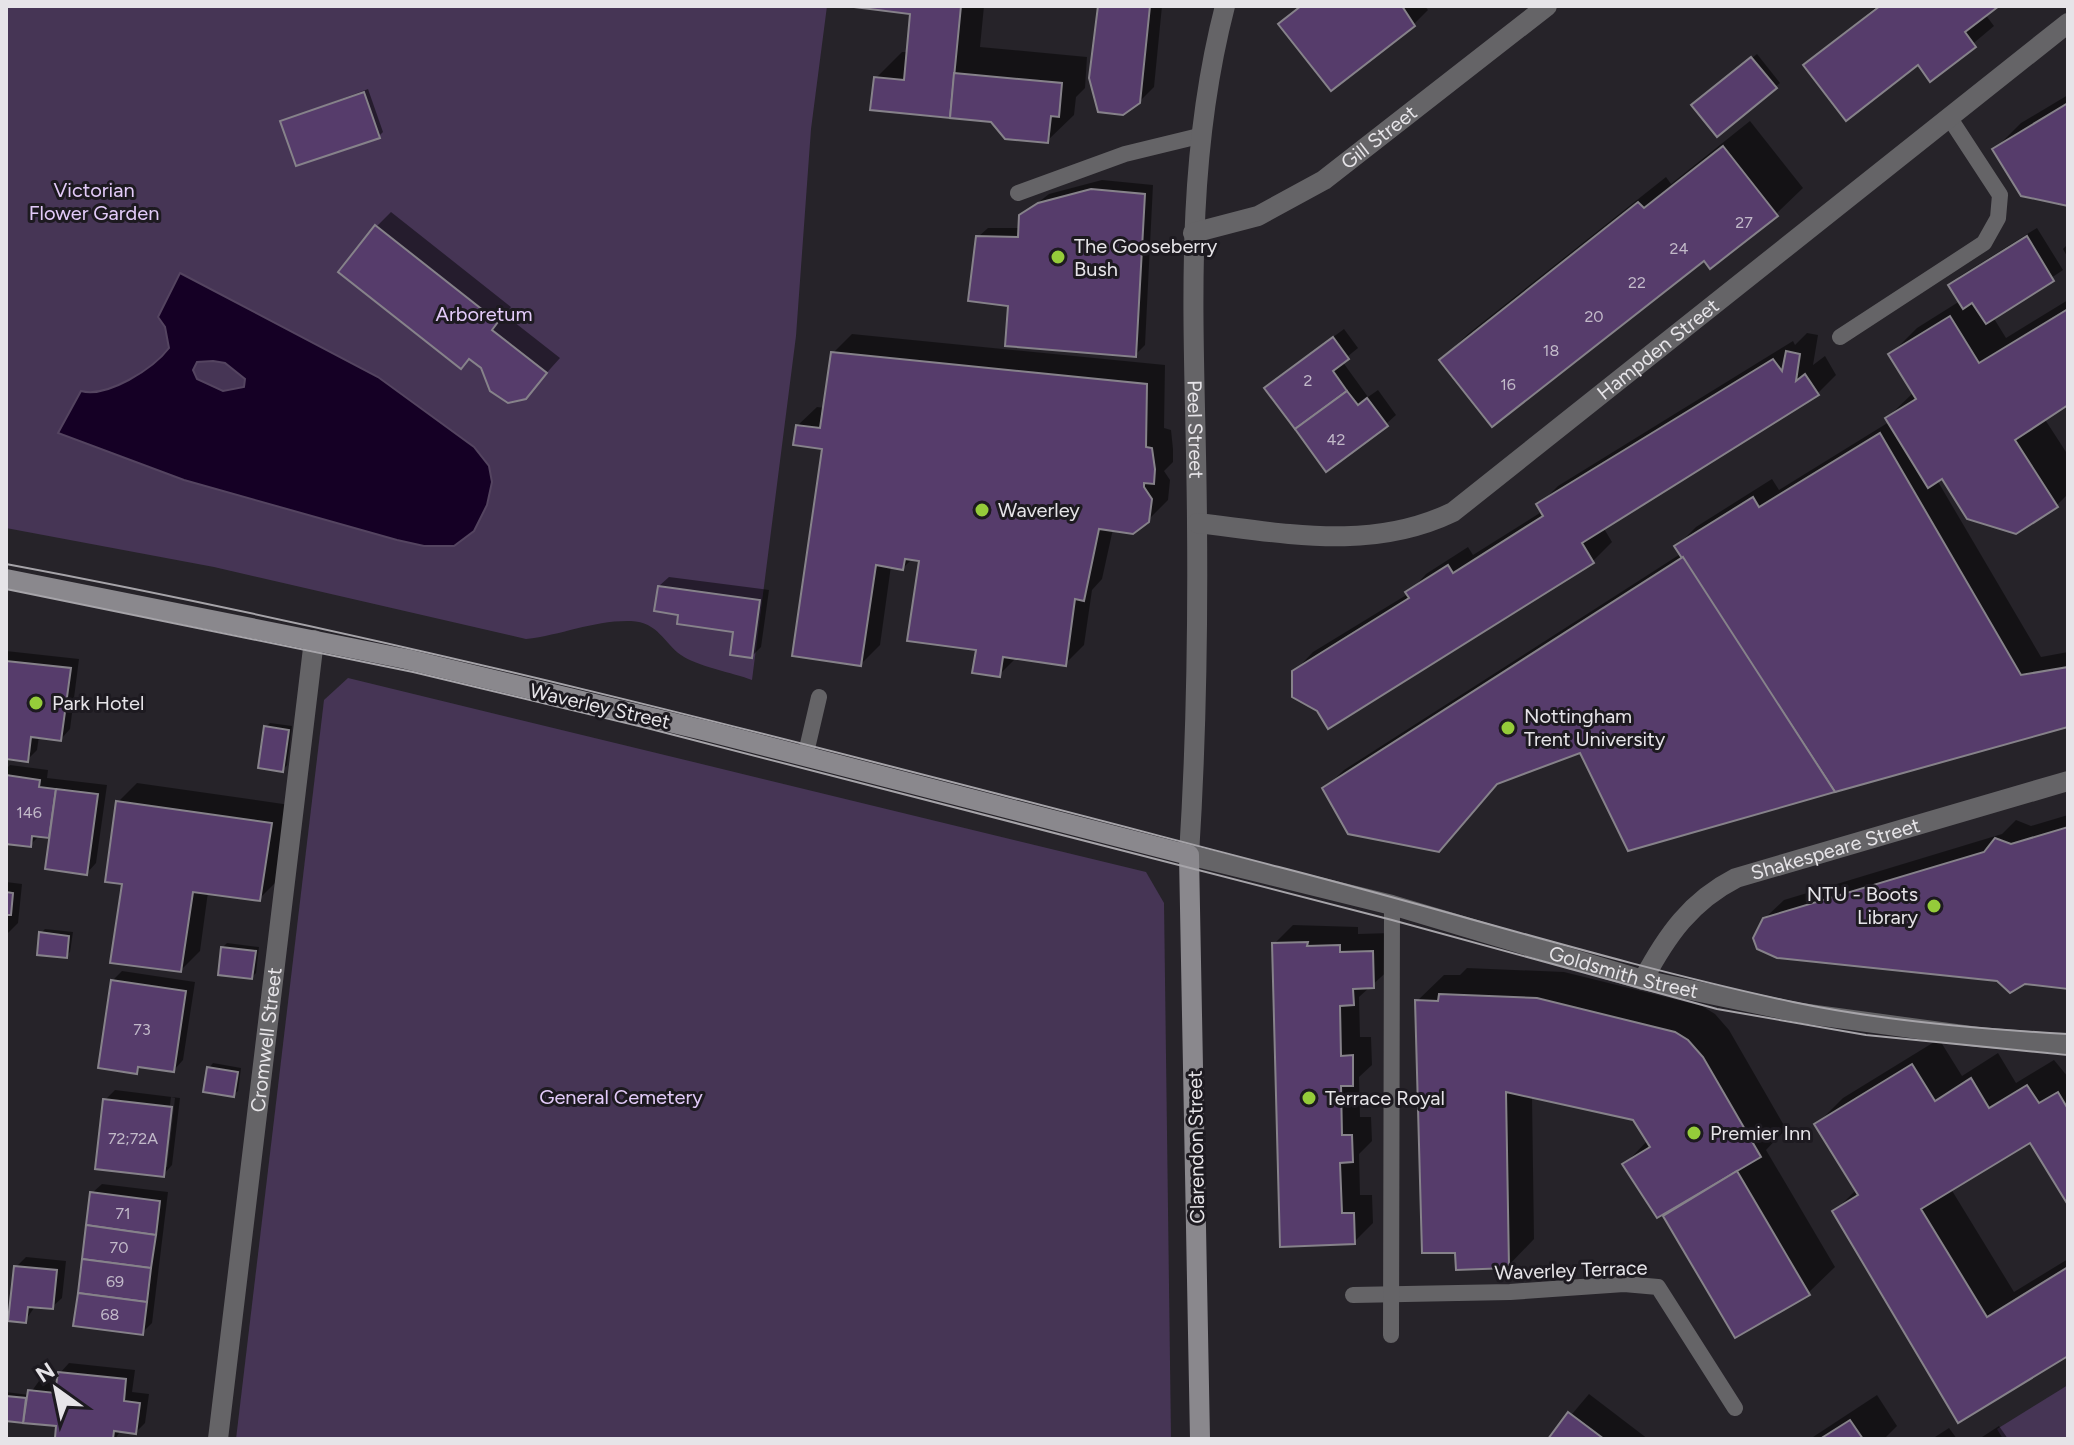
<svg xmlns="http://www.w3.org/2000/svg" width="2074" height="1445" font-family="Figtree,sans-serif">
	<rect width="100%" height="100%" fill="#262329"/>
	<g fill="#463555">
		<path d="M6 6H827L811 129 796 336 752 680C734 673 696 666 681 655 664 643 658 622 631 621 594 620 562 635 526 639L214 567 6 528Z"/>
		<path d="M348 678 1146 872 1164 903 1171 1439H236L324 700Z"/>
		<path d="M2068 1385V1439H2003L1997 1429Z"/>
	</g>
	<path fill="#150025" stroke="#544460" stroke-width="2" fill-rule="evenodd" d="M180 273 378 377 474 447 489 466 492 482 487 505 474 531 454 546H424L397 540 184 480 58 433 81 391C107 398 153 369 169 348L165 327 158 317ZM213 361 225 363 245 379 244 387 223 391 197 379 193 370 197 362Z"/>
	<g fill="#0007" fill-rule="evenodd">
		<path d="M852 6H984L980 47 1087 57 1085 88 1076 97 1074 115 1047 141 876 78 902 52H909L913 13Z"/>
		<path d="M1100 6H1162L1154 87 1139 102Z"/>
		<path d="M1300 6H1425L1428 10 1414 24H1281Z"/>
		<path d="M1877 6H1996L1985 14 1994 26 1931 79 1918 63 1806 66Z"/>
		<path d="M1757 54 1780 83 1775 87 1698 101Z"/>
		<path d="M368 89 383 132 379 136 282 121Z"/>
		<path d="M2068 95V204L1994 150 2021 123Z"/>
		<path d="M1750 121 1803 188 1776 214 1704 258 1441 360 1468 334 1666 177 1671 184Z"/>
		<path d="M1102 180 1153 185 1145 345 1135 355 1011 304 978 237 988 228H1020L1021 216 1049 194Z"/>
		<path d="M391 212 511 307 505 315 560 358 525 397 376 227Z"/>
		<path d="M2037 228 2063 270 1993 317 2006 338 2068 300V403L2044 418 2068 455V494L2057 505 1942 476 1937 480 2041 657 2068 652V725L1580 750 1500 781 1438 850 1324 789 1344 770 1682 553 1677 546 1696 527 1772 479 1779 490 1889 422 1887 418 1914 392 1891 354 1917 328 1960 301 1951 285 1960 276Z"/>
		<path d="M2068 244V258L2063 249Z"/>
		<path d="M1344 329 1358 348 1342 361 1368 397 1378 390 1396 415 1386 424 1277 379Z"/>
		<path d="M1807 333 1818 335 1813 365 1825 356 1836 375 1817 394 1603 527 1612 542 1593 561 1294 672 1313 652 1408 594 1426 574 1468 547 1473 555 1543 511 1539 505 1558 486 1793 341 1795 345Z"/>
		<path d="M852 334 1165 365 1164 428 1171 430 1173 449V462L1164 471 1170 480 1168 500 1148 520 1113 529 1102 579 1092 590 1084 645 1065 664 1017 657 999 675 978 648 921 559 913 558 903 568 891 566 880 645 861 664 824 447 797 426 817 407 825 408 833 353Z"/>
		<path d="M669 577 769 590 761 647 752 656 736 631 680 613 659 586Z"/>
		<path d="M6 651 79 659 70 729 61 739 39 736 37 750 27 760 6 757Z"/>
		<path d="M270 723 292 726 287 765 283 770 266 727Z"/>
		<path d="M10 765 48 770 47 778 107 785 96 863 87 873 51 837 40 835 30 845 6 842V769Z"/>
		<path d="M137 783 290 805 278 880 259 899 208 892 200 951 181 970 124 882 118 802Z"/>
		<path d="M2068 815V987L1998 979 1764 919 1784 900 2002 834 2016 820 2031 826Z"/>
		<path d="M6 882 22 884 18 923 8 933Z"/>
		<path d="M1293 925 1358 927V934L1391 933 1392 967 1359 997 1360 1037H1371L1372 1065 1359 1077 1360 1117H1371L1372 1141 1359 1154 1360 1195H1372L1373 1223 1354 1242 1282 1245 1274 944Z"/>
		<path d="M45 929 73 932 70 952 66 956 41 933Z"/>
		<path d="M227 943 259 947 256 973 252 977 223 947Z"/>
		<path d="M1467 968 1564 972 1702 1006 1715 1014 1729 1030 1786 1129 1766 1150 1835 1267 1808 1293 1735 1336 1664 1213 1625 1164 1648 1140 1634 1118 1532 1096 1534 1239 1508 1266 1417 1001 1444 975H1460Z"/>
		<path d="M122 971 195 982 183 1060 174 1070 142 1066 136 1072 112 981Z"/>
		<path d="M1939 1039 1962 1076 1998 1053 2016 1083 2054 1060 2068 1077V1201L2030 1140 1951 1189 2014 1292 2068 1259V1353L1959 1421 1835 1211 1857 1189 1817 1124 1843 1098Z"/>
		<path d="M213 1063 241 1068 238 1091 233 1095 209 1068Z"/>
		<path d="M115 1090 180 1098 172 1165 163 1175 105 1100ZM171 1097 175 1098 167 1167H163Z"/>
		<path d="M102 1184 168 1192 152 1323 142 1333 92 1193Z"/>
		<path d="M26 1257 66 1261 62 1298 52 1307 36 1305 25 1321 16 1267Z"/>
		<path d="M69 1363 135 1370 132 1392 149 1394 145 1423 136 1432 121 1430 115 1439H83L58 1425 25 1418 6 1419V1392L29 1395 39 1381 58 1383 60 1373Z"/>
		<path d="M1589 1394 1648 1439H1551Z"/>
		<path d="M1877 1395 1897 1426 1884 1439H1810Z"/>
		<path d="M1999 1426 2008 1439H1979Z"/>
		<path d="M1949 1428 1957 1439H1932Z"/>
	</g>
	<g fill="#563c6b" stroke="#86828a" stroke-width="2">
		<path d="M961 6 950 118 870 110 874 77 904 80 910 14 846 6Z"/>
		<path d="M1098 6H1150L1140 103 1123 115 1098 112 1089 78Z"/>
		<path d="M1301 6H1402L1415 26 1331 91 1278 24Z"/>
		<path d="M1880 6H1999L1965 32 1976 47 1930 82 1918 65 1846 121 1803 65Z"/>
		<path d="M1751 57 1777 88 1717 137 1691 105Z"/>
		<path d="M954 73 1062 83 1059 117 1051 116 1048 143 1005 139 991 122 950 118Z"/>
		<path d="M364 92 380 138 296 166 280 121Z"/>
		<path d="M2068 103V206L2021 196 1992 149Z"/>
		<path d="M1723 146 1778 216 1710 269 1704 261 1492 427 1439 360 1638 202 1644 208Z"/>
		<path d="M1091 189 1145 194 1136 357 1005 346 1008 306 968 301 976 236 1018 237 1019 215 1038 203Z"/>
		<path d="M375 225 498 322 492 330 547 373 526 399 508 403 490 391 481 368 469 359 461 369 338 272Z"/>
		<path d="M2027 236 2054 281 1986 324 1972 303 1963 309 1948 285Z"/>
		<path d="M2068 309V405L2015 440 2058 507 2016 534 1967 519 1942 479 1928 488 1885 418 1916 399 1888 354 1950 316 1979 363Z"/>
		<path d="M1333 337 1349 359 1333 371 1347 391 1295 429 1264 388Z"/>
		<path d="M1786 351 1800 354 1796 381 1805 374 1819 395 1582 543 1594 563 1328 729 1317 711 1292 697V671L1409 598 1405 592 1448 565 1453 573 1543 516 1536 504 1773 359 1782 371Z"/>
		<path d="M831 352 1147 384 1146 447 1152 448 1155 469 1154 484 1144 483V487L1152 499 1149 522 1133 534 1099 529 1084 601 1075 599 1066 666 1003 657 1000 677 972 673 976 650 907 641 919 561 905 559 903 570 876 565 861 666 792 656 822 449 793 445 796 425 820 428Z"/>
		<path d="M1347 391 1358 405 1367 398 1388 426 1326 472 1295 429Z"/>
		<path d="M1880 433 2021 675 2068 667V727L1835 792 1674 546 1753 497 1759 507Z"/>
		<path d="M1683 557 1835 792 1628 851 1580 753 1497 784 1439 852 1348 834 1322 788Z"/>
		<path d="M658 586 760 600 752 658 730 655 733 632 677 624 678 615 654 611Z"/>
		<path d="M6 661 71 668 61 741 31 737 28 762 6 759Z"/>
		<path d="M264 726 289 730 283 772 258 768Z"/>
		<path d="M6 775 40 780 39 787 56 789 49 838 32 836 31 847 6 844Z"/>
		<path d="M56 789 98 794 87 875 45 869Z"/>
		<path d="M116 801 272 823 260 901 193 892 181 972 110 963 122 884 105 882Z"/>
		<path d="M2068 827V989L2025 984 2010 993 1997 981 1777 958 1757 949 1753 938 1763 918 1984 852 1995 838 2011 844Z"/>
		<path d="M6 892 13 893 11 915H6Z"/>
		<path d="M39 932 69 936 67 958 37 955Z"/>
		<path d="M1308 942 1307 946 1340 945V952L1373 951 1374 988 1353 989 1354 1005 1340 1006 1341 1056 1353 1055V1086H1341L1342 1135H1352L1353 1162 1340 1163 1342 1213H1354L1355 1244 1280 1247 1272 943Z"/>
		<path d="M221 947 256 951 252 979 218 975Z"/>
		<path d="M111 980 186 991 174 1072 138 1067 137 1074 98 1068Z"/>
		<path d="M1439 994 1537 998 1675 1032 1688 1040 1703 1057 1761 1157 1657 1218 1622 1164 1650 1147 1633 1120 1506 1092 1509 1268 1456 1270 1455 1253H1422L1415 1000 1438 1001Z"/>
		<path d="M1912 1064 1935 1101 1971 1078 1989 1108 2027 1085 2039 1103 2058 1092 2068 1109V1205L2030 1143 1921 1209 1987 1317 2068 1267V1356L1958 1423 1832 1211 1858 1195 1814 1124Z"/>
		<path d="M207 1067 238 1072 234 1097 203 1092Z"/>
		<path d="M103 1099 172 1107 164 1177 95 1169Z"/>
		<path d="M1737 1171 1810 1295 1735 1338 1663 1216Z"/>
		<path d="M90 1192 160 1201 156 1235 86 1225Z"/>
		<path d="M86 1225 156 1235 151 1268 82 1259Z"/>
		<path d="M82 1259 151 1268 147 1302 78 1293Z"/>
		<path d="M14 1266 57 1270 53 1309 28 1307 26 1323 8 1321Z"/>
		<path d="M78 1293 147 1302 143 1335 73 1326Z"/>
		<path d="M58 1372 126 1379 124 1401 140 1403 136 1434 114 1431 113 1439H66L55 1438 56 1426 23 1423 28 1390 55 1393Z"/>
		<path d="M6 1396 26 1398 23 1423 6 1421Z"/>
		<path d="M1568 1412 1604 1439H1548Z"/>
		<path d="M1850 1420 1863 1439H1820Z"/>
	</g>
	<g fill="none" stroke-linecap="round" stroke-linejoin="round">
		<g stroke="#656467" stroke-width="16">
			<path d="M1018 193 1125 154 1199 136"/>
			<path d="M1840 337 1984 243 1998 218 2000 195 1949 117"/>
			<path d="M805 757 819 697"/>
			<path d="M1353 1295 1510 1292 1624 1284 1658 1287 1735 1408"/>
			<path d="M1391 1335 1392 905"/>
		</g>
		<g stroke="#656467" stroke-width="20">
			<path id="s1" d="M1225 6C1180 180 1196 346 1197 523 1198 633 1196 745 1189 855L1392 905 1643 980 1801 1013 1978 1037 2068 1044"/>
			<path id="s2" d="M1193 233 1258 216 1324 180 1547 6"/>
			<path id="s3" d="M1197 523C1285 533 1370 552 1453 512L2068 23"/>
			<path id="s4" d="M1643 980C1667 935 1691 901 1736 878L2068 781"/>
			<path id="s5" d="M218 1439 314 640"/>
		</g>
		<path stroke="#8a888d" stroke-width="20" d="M6 579 406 659 707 731 1189 855 1200 1439"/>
		<g stroke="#a6a4a9" stroke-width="2">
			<path d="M6 564C435 644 856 757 1279 867 1451 911 1620 965 1793 1002 1883 1021 1977 1029 2068 1034"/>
			<path d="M6 589 413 672 643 727 1392 920 1717 1009 1866 1035 2068 1055"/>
		</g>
	</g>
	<g fill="#95cc3a" stroke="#1d1a20" stroke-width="3">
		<circle cx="1058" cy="257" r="8"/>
		<circle cx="982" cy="510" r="8"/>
		<circle cx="36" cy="703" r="8"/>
		<circle cx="1508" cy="728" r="8"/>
		<circle cx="1934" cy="906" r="8"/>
		<circle cx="1309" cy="1098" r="8"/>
		<circle cx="1694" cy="1133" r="8"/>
	</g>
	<g text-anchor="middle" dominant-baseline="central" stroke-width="6" stroke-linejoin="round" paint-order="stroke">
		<g font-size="16" fill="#c2bac9">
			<text x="1744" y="222">27</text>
			<text x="1679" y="248">24</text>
			<text x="1637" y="282">22</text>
			<text x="1594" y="316">20</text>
			<text x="1551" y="350">18</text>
			<text x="1308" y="380">2</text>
			<text x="1508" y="384">16</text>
			<text x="1336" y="439">42</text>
			<text x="29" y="812">146</text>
			<text x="142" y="1029">73</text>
			<text x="133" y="1138">72;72A</text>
			<text x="123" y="1213">71</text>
			<text x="119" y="1247">70</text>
			<text x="115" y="1281">69</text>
			<text x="110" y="1314">68</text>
		</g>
		<g font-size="20" fill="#e6e4e8" stroke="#1d1a20">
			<text stroke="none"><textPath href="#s2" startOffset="212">Gill Street</textPath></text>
			<text stroke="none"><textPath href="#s3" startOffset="522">Hampden Street</textPath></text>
			<text stroke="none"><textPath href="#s1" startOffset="426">Peel Street</textPath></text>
			<text transform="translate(600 706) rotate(13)">Waverley Street</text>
			<text stroke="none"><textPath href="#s4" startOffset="244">Shakespeare Street</textPath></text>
			<text stroke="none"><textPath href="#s1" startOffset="1302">Goldsmith Street</textPath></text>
			<text stroke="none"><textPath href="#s5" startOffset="402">Cromwell Street</textPath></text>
			<text transform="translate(1196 1147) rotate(-91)">Clarendon Street</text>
			<text transform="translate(1571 1270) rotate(-2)">Waverley Terrace</text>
		</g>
		<g font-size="20" fill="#e3cbf9" stroke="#1d1a20">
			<text x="94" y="190">Victorian<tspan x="94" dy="23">Flower Garden</tspan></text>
			<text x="484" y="314">Arboretum</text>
			<text x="621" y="1097">General Cemetery</text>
		</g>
		<g font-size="20" fill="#e6e4e8" stroke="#1d1a20" text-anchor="start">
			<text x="1074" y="246">The Gooseberry<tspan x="1074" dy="23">Bush</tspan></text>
			<text x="998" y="510">Waverley</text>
			<text x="52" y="703">Park Hotel</text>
			<text x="1524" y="716">Nottingham<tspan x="1524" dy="23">Trent University</tspan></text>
			<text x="1918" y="894" text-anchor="end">NTU - Boots<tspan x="1918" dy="23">Library</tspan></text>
			<text x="1325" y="1098">Terrace Royal</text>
			<text x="1710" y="1133">Premier Inn</text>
		</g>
	</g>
	<rect width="2074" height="1445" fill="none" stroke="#e6e4e8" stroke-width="16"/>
	<g transform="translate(56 1389) rotate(327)" stroke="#1d1a20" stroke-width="6" paint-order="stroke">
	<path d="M0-6L14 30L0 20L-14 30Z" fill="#e6e4e8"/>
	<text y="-12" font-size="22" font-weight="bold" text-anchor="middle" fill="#e6e4e8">N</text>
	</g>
</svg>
